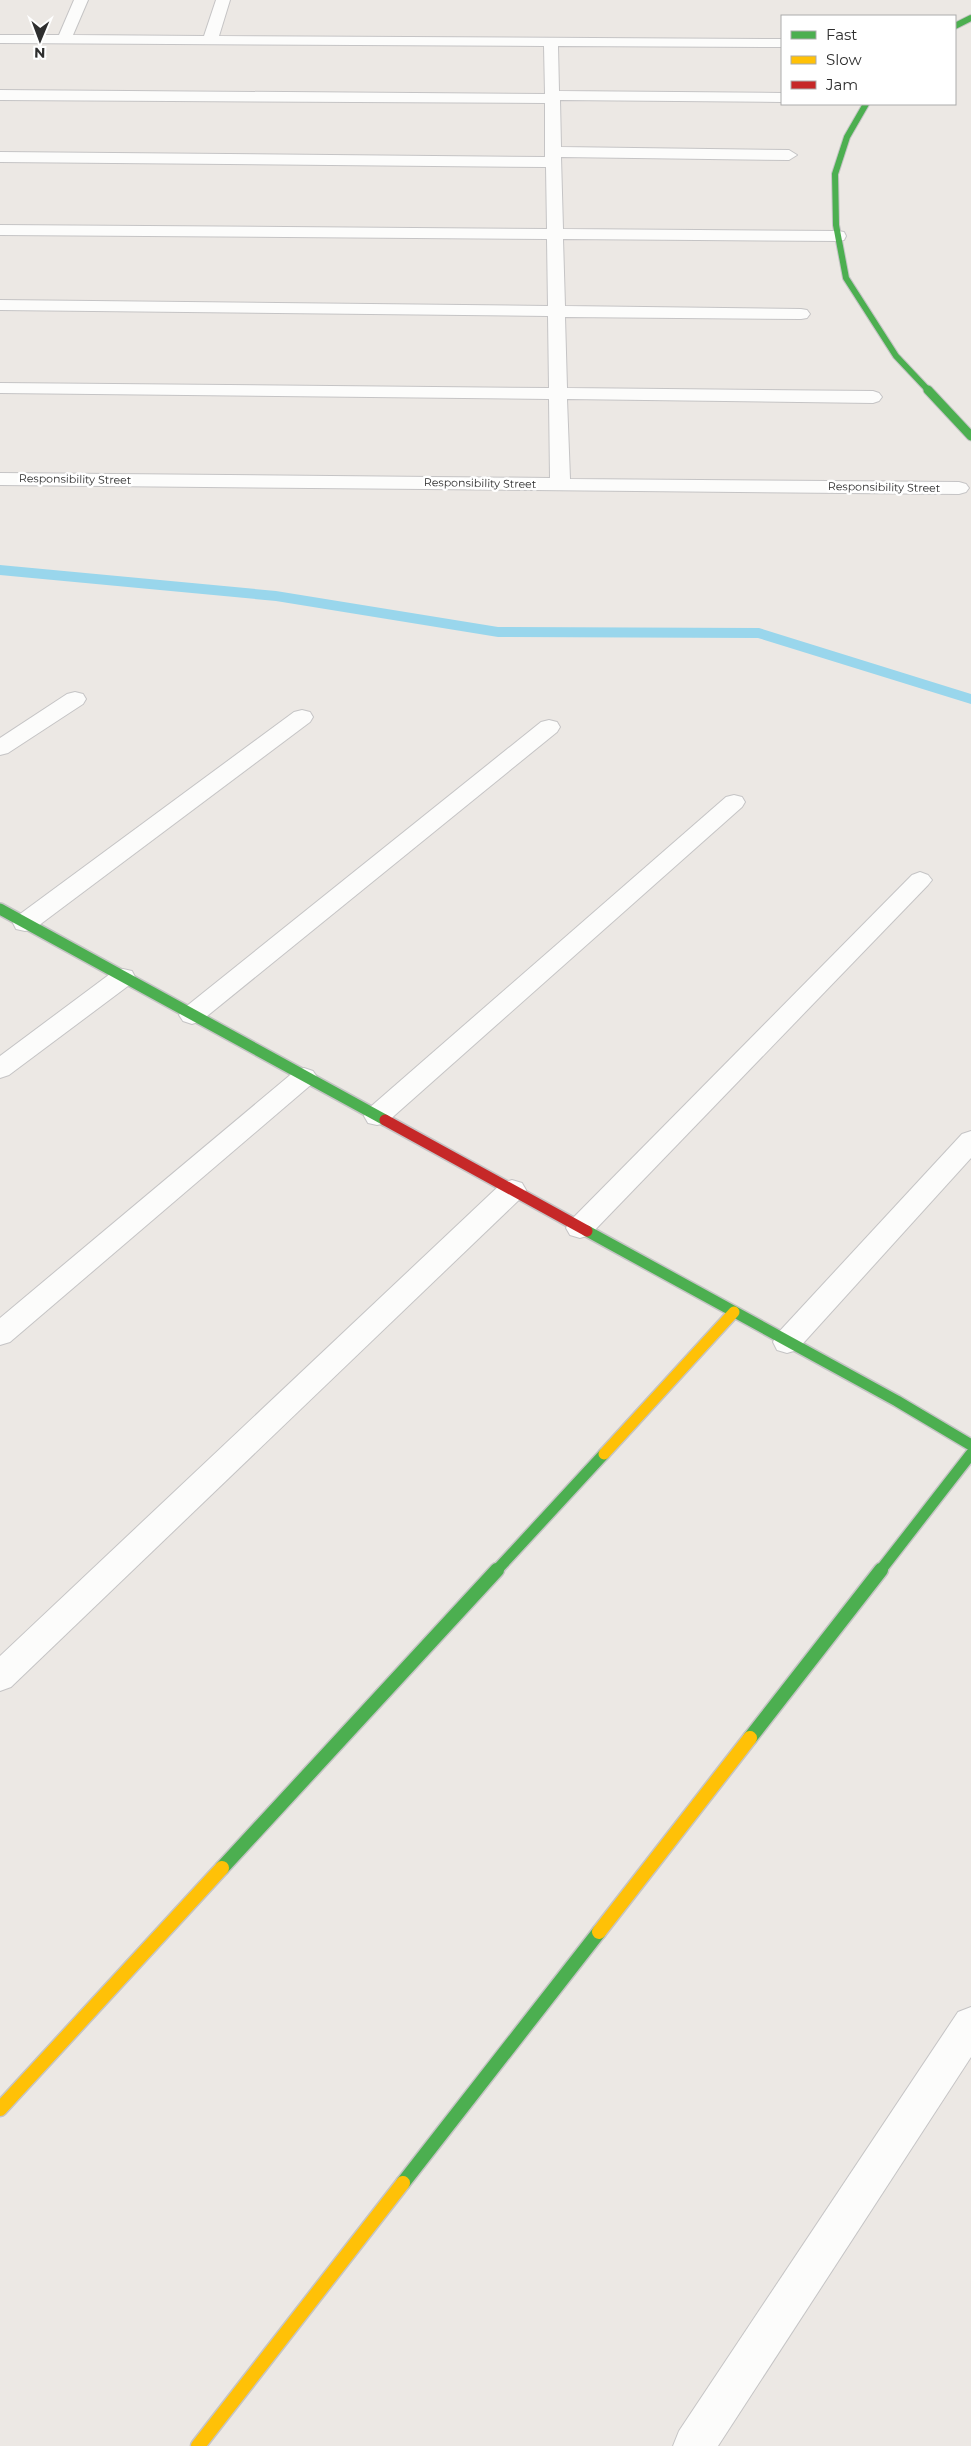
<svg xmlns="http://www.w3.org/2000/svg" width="971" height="2446" font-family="Montserrat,sans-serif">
	<rect width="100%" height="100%" fill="#ece8e4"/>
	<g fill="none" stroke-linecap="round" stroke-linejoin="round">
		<path fill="#99d6ec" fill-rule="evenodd" d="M0 565 276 591 498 627 759 628 971 694V704L758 638 498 637 276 601 0 575Z"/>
		<g stroke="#c5c4c5" stroke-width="2">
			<g id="street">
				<path d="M74 0H88L73 35 204 36 216 0H230L219 36 782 39V47L558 46 559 91 782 93V102L560 100 561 147 789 150 797 155 789 160 561 157 563 229 838 231 844 232 846 236 844 240 838 241 563 239 565 306 801 309 807 310 810 314 807 318 801 319 565 317 567 388 873 391 879 393 882 397 879 401 873 403 567 399 570 479 959 482 966 484 969 488 966 492 959 494 0 485V473L550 478 549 399 0 393V383L549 388 548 316 0 310V300L548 306 547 239 0 235V225L547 229 546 167 0 162V152L545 157V103L0 100V90L545 94 544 46 0 43V35H59Z"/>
				<path d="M75 692 83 694 86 699 83 704 8 753 0 755V738L67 694Z"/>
				<path d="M302 710 310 712 313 717 310 722 34 929 25 931 16 929 13 923 16 917 294 712Z"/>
				<path d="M549 720 557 722 560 727 557 732 201 1021 192 1024 183 1021 179 1015 183 1009 541 722Z"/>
				<path d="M734 795 742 797 745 802 742 807 386 1123 377 1125 368 1123 364 1116 368 1109 726 797Z"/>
				<path d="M920 872 928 875 932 880 928 885 590 1235 580 1238 570 1235 566 1228 570 1221 912 875Z"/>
				<path d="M123 969 132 971 135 977 132 983 9 1075 0 1078V1056L114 971Z"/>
				<path d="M304 1068 313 1071 317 1077 313 1083 10 1342 0 1345V1318L295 1071Z"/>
				<path d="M971 1131V1158L797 1350 787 1353 777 1350 773 1342 777 1334 962 1134Z"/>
				<path d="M512 1180 522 1183 526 1190 522 1197 11 1687 0 1691V1656L502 1183Z"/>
				<path d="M971 2007V2057L718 2446H673L679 2431 958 2012Z"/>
			</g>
		</g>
		<g stroke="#c5c4c5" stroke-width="8">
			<g id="fast-far3">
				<path d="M955 26 971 18"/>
				<path d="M866 104 847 137 835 174 836 225 846 278 896 356 929 391"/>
			</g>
		</g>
		<g stroke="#c5c4c5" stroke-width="11">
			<path id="fast-far2" d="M928 390 971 436"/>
		</g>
		<g stroke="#c5c4c5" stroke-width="14">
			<g id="fast-far1">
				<path d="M0 909 385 1120"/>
				<path d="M587 1231 897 1401 971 1445"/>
				<path d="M496 1571 604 1454"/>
				<path d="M880 1571 971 1454"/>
			</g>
		</g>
		<g stroke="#c5c4c5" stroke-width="17">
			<g id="fast">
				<path d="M750 1738 881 1570"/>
				<path d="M222 1868 497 1570"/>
				<path d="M403 2183 599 1932"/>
			</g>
		</g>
		<g stroke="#c5c4c5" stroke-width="14">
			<path id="slow-far1" d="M604 1454 734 1312"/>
		</g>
		<g stroke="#c5c4c5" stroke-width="17">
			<g id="slow">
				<path d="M599 1932 750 1738"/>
				<path d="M0 2109 222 1868"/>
				<path d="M198 2446 403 2183"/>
			</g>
		</g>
		<g stroke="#c5c4c5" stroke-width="14">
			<path id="jam" d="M385 1120 587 1231"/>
		</g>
		<use href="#street" fill="#fcfcfb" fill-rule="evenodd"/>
		<use href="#fast-far3" stroke="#4caf50" stroke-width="6"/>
		<use href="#fast-far2" stroke="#4caf50" stroke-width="9"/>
		<use href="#fast-far1" stroke="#4caf50" stroke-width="11"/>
		<use href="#fast" stroke="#4caf50" stroke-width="14"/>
		<use href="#slow-far1" stroke="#ffc107" stroke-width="11"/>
		<use href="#slow" stroke="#ffc107" stroke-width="14"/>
		<use href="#jam" stroke="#c62828" stroke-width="11"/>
	</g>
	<g text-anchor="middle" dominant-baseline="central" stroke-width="5" stroke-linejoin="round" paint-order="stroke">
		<g font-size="11" fill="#2e2e2e" stroke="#fff">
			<text transform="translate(75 479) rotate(1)">Responsibility Street</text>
			<text transform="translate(480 483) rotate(1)">Responsibility Street</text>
			<text transform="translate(884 487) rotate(1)">Responsibility Street</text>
		</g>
	</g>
	<rect x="781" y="15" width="175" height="90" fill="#ffffff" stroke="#ababab"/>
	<rect x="791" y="31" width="25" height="8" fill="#4caf50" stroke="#ababab"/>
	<text x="826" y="40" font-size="15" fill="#2e2e2e">Fast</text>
	<rect x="791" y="56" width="25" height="8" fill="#ffc107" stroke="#ababab"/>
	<text x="826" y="65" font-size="15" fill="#2e2e2e">Slow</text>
	<rect x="791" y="81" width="25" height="8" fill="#c62828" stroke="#ababab"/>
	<text x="826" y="90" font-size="15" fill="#2e2e2e">Jam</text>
	<g transform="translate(40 40) rotate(181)" stroke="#ffffff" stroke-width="4" paint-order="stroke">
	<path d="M0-4L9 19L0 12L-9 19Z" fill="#2e2e2e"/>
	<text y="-8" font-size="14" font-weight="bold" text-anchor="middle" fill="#2e2e2e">N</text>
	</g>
</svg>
